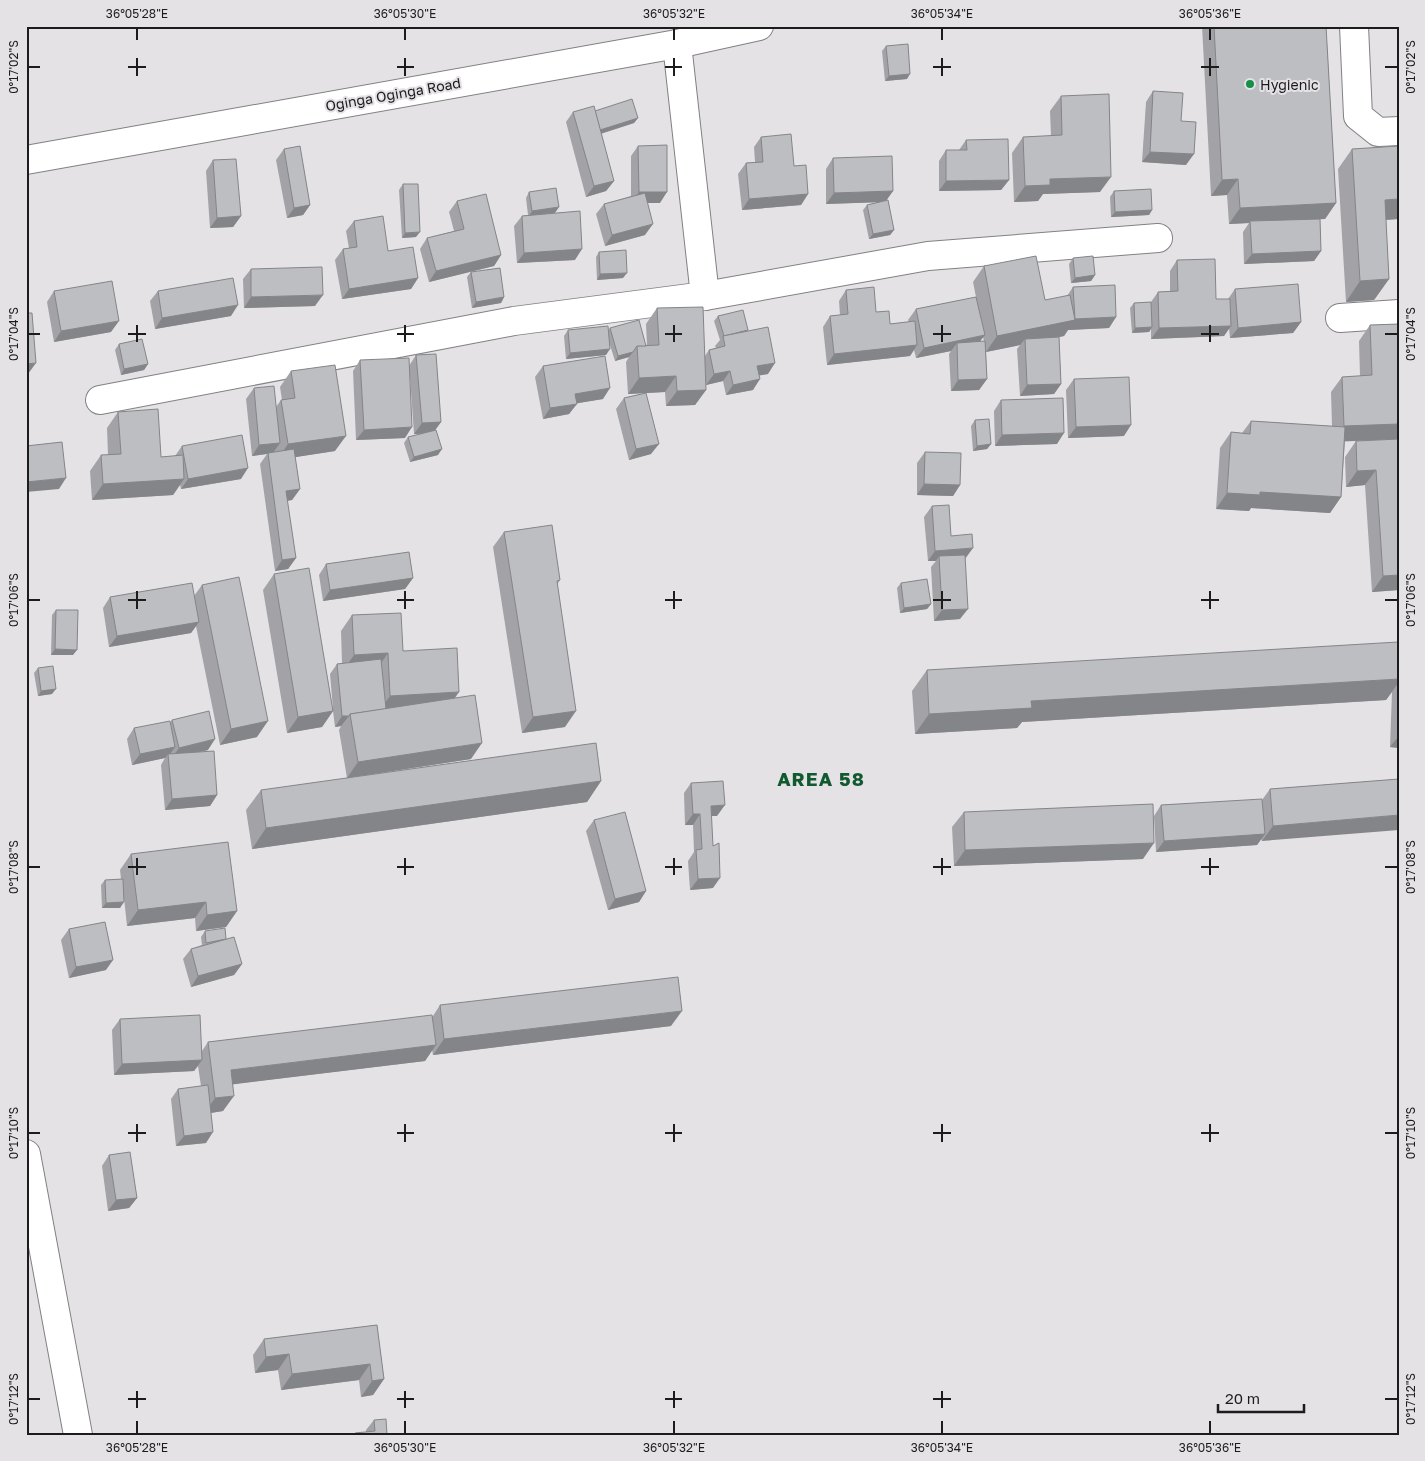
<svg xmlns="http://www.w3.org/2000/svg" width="1425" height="1461" viewBox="0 0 1425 1461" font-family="'Golos Text',sans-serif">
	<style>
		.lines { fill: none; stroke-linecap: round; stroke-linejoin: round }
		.street-casing { stroke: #828083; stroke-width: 30 }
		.secondary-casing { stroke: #828083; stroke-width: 30 }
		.street { stroke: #fff; stroke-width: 28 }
		.secondary { stroke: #fff; stroke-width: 28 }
		.wall { fill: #a3a3a7; fill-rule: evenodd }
		.shaded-wall { fill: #848588 }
		.building { fill: #bdbec2; stroke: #848588 }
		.ticks { fill: none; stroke: #1c1c1d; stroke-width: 2 }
		.poi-dot { fill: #168f4b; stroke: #e5e2e6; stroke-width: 2 }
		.labels { text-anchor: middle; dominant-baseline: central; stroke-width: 4; stroke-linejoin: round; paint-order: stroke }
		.poi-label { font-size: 14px; fill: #1c1c1d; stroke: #e5e2e6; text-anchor: start }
		.street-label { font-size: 14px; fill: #1c1c1d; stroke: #e5e2e6 }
		.district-label { font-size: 19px; font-weight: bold; letter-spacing: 1px; fill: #115a2f; stroke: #e5e2e6 }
		.neatline { fill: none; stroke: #1c1c1d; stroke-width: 2 }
		.ticks-label { font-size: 12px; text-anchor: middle; fill: #1c1c1d }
	</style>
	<rect width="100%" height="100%" fill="#e5e2e6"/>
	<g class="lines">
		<!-- street casing -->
		<g class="street-casing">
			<g id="street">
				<path d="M1354,26l4,90 20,16 21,-1"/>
				<path d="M677,44l28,252"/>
				<path d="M1340,318l59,-4"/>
				<path d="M100,400l414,-79 191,-25 223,-40 230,-18"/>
				<path d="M26,1154l52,281"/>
			</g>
		</g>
		<!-- secondary casing -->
		<g class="secondary-casing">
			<path id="secondary" d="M26,160l651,-116 82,-18"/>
		</g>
		<!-- street -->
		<use href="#street" class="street"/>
		<!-- secondary -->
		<use href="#secondary" class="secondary"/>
	</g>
	<!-- wall -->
	<g class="wall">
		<path d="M1202,26h124l10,177 -11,16h-5l1,32 -7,10 -70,3 -1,-32 6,-9 -20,1 -2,-29 -16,1z"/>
		<path d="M886,46l21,33 -22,2 -3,-30z"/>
		<path d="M1153,91l28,30 5,44 -44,-3 4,-60z"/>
		<path d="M1061,96l39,96 -57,2 -5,7 -24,1 -2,-49 11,-16 28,-1 -1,-25z"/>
		<path d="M595,111l43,7 -4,5 -33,11 13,47 -8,10 -20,6 -20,-75 7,-10z"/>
		<path d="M761,137l33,29 14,28 -7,11 -59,5 -4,-36 8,-11 9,-1 -1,-15z"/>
		<path d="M966,140l43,40 -8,10 -62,1v-30l7,-11h13z"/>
		<path d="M638,146l22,57h-13l-2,32 -40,11 -9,-32 8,-10 27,-8v-40z"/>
		<path d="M1399,146v92l-1,-19 -12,1 3,59 -15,21 -28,2 -8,-133 14,-20z"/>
		<path d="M284,149l26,56 -7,10 -16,3 -11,-58z"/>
		<path d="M833,158l60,33 -7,10 8,29 -4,5 -21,4 -6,-29 4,-5 12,-3 -53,2v-35z"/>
		<path d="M213,160l28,56 -8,11 -23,1 -4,-57z"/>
		<path d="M403,184l13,53 -14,1 -3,-48z"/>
		<path d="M1114,191l38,19 -3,5 -38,2 -1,-20z"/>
		<path d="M529,192l26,21 -10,1 30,46 -58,3 -3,-37 8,-10 6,-1 -2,-17z"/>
		<path d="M457,201l44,54 -7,11 -65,16 -9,-33 7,-11 27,-7 -5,-19z"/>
		<path d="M354,221l64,57 -7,11 -69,10 -7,-39 8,-11 6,-1 -3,-17z"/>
		<path d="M599,252l24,26 -26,2 -1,-23z"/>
		<path d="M1073,258l22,17 -4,6 -20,2 -2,-19z"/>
		<path d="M1177,260l39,39h12l7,-10 66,33 -8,11 -63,5 -1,-10 -5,8 -73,3v-10l-2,3 -17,1 -2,-25 4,-5 17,-1 7,-10 12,-1v-20z"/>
		<path d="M984,266l61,34 22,-4 6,-9 43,30 -7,11 -41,2 -4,6 -5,1 2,47 -7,10 -34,2 -3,-47 3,-4 -34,7 1,27 -8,11 -28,1 -2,-37 2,-3 -35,7 -2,-8 -4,6 -83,9 -4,-38 7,-11 10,-1 -1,-14 7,-11 30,22 14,12 19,-2 -1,-2 8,-11 60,-12 -3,-15zM983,337l1,4h-4z"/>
		<path d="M251,269l64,37 -71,2 -1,-29z"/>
		<path d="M471,272l33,25 -3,6 -29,5 -5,-31z"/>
		<path d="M54,291l57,41 -57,10 -7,-40z"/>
		<path d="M158,291l73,25 -76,13 -5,-28z"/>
		<path d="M657,308l48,48 4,-6 7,-2 -1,-2 5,-6 -6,-19 4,-5 30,15 20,43 -9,1 -6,15 -27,5 -3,-14 -17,4 -1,-5 1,10 -11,15 -29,1 -1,-14 -19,1 5,61 -22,6 -13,-51 8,-11 21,-5 -17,1 -2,-32 3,-5 -14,4 -5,-16 -4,10 -40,4 -2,-23 4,-6 40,1 2,-3 37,17 -1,-21z"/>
		<path d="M1399,324v266l-27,2 -7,-107 -19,2 -1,-30 11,-16 41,-2 -52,2 -4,56 -11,16 -79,-5 -2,3 -33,-2 4,-61 11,-16 11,1 9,-12 81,5 -1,-34 11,-15 18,-1 -1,-35 11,-16z"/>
		<path d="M119,344l29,20 -4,6 -23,5 -6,-25z"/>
		<path d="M416,355l25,67 -6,8 3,25 -28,7 -6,-19 4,-6 14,-3h-8l-4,-58 -5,62 -49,2 -3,-69 7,-11 49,6z"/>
		<path d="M543,366l60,33 -26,4 -8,11 -26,5 -8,-42z"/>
		<path d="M291,371l44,80 -40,6 5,32 -8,11 -5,1 9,57 -8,11 -13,2 -15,-107 7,-10 -15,2 -6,-57 8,-11 22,19 5,-7h1l-2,-13z"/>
		<path d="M1074,379l50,57 -56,2 -2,-48z"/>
		<path d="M1001,400l56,44 -62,2 -1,-35z"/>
		<path d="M118,412l43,45 14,-1 7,-10 59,33 -60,10 -1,-4 -7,10 -81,5 -2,-29 11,-16h7l-1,-27z"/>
		<path d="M975,420l16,24 -4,5 -14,2 -2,-25z"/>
		<path d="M925,452l35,33 -7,11 -36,-1v-32z"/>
		<path d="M932,506l33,53 -5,60 -26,2 -3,-54 5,-6h-8l-4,-44z"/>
		<path d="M504,532l56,48 -3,5 8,142 -43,6 -29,-186z"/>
		<path d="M326,564l87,14 -8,11 -82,12 -4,-26z"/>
		<path d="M274,574l59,135 -3,-35 7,-10 5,-1 -1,-32 11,-16 51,36 52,47 16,61 -124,19 -8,-48 2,-4 -6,1 -2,-16 -11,16 -35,6 -24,-143z"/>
		<path d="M901,583l30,21 -4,5 -27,4 -3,-25z"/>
		<path d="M202,585l55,152 -37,8 -24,-119 -5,7 -82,14 -6,-39 7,-11 84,-1z"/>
		<path d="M56,610l17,45h-22l1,-40z"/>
		<path d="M1399,652v96l-9,-1 2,-55 -6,8 -364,22 -5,6 -102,6 -3,-43 15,-21z"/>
		<path d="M38,668l14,26 -14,2 -4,-23z"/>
		<path d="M172,720l36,30 -8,2 17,43 -7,11 -45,4 -4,-45 4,-7 -33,7 -5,-26 7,-11 36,-5z"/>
		<path d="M1399,779l-137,62 -1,-2 -4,6 -101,7 -2,-36 7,-11 101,-5 8,-11z"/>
		<path d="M601,781l-14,21 -335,47 -6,-39 15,-20z"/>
		<path d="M691,783l26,33h-6l2,72 -23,2 -2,-29 6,-9 -1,-27h-8l-1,-32z"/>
		<path d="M964,812l179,47 -189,7 -2,-39z"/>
		<path d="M594,820l52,71 -7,11 -31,8 -22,-79z"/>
		<path d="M131,854l106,57 -11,16 -30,4 -1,-13 -68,8 -3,-28 -4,10h-18l-1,-23 4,-5 16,-1 -1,-9z"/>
		<path d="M69,929l37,41 -37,8 -8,-38z"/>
		<path d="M205,931l21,8 16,25 -8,11 -43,12 -8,-28 8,-10 11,-4 -1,-8z"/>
		<path d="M440,1005l231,21 -238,29 -1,-5 -7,11 -192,23 -10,27 -12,2 -5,30 -30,3 -5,-47 7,-10 23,-3 -3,-20 -4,5 -80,4 -2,-45 8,-11 82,32 6,-9 225,-26z"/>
		<path d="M109,1155l28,43 -8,10 -21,3 -6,-45z"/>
		<path d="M377,1325l7,54 -11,16 -12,2 -2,-17 -78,10 -3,-20 -23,3 -2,-18 11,-16z"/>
		<path d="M374,1420l13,15h-34l2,-2 11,-1v-2z"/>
	</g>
	<!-- shaded-wall -->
	<g class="shaded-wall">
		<path d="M1367,26h32v1l-34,2z"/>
		<path d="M910,74l-3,5 -22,2 4,-5z"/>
		<path d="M638,118l-4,5 -38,12 4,-5z"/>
		<path d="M1150,152l44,2 -8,11 -44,-3z"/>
		<path d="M1111,177l-11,15 -57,2 -5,7 -24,1 11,-16 25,-7z"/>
		<path d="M1238,179l-11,16 -16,1 11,-16z"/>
		<path d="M1009,180l-8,10 -62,1 7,-10z"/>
		<path d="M614,181l-8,10 -20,6 8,-11z"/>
		<path d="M893,191l-8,11 -59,2 8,-11z"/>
		<path d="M639,192h28l-7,11h-29z"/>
		<path d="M808,194l-7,11 -59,5 7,-11z"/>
		<path d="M1399,199v19l-1,1 -28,2 15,-21z"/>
		<path d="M1336,203l-11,16 -75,4v-2l-1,2 -20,1 11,-16z"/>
		<path d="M310,205l-7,10 -16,3 7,-10z"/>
		<path d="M559,207l-4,6 -26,3 3,-5z"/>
		<path d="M1152,210l-3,5 -38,2 4,-5z"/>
		<path d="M241,216l-8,11 -23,1 7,-10z"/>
		<path d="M653,224l-8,11 -40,11 7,-11z"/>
		<path d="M894,230l-4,5 -21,4 4,-5z"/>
		<path d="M420,232l-4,5 -14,1 3,-5z"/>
		<path d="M582,249l-7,11 -58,3 7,-10z"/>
		<path d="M1321,251l-7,10 -70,3 8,-10z"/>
		<path d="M501,255l-7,11 -65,16 7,-11z"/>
		<path d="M627,273l-4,5 -26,2 3,-6z"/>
		<path d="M1095,275l-4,6 -20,2 4,-5z"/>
		<path d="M418,278l-7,11 -69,10 7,-10z"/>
		<path d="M1389,279l-15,21 -28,2 14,-21z"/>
		<path d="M323,295l-8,11 -71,2 7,-11z"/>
		<path d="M504,297l-3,6 -29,5 4,-6z"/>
		<path d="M238,305l-7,11 -76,13 7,-11z"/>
		<path d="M1116,317l-7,11 -41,2 -4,6 -39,8v-5l-5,6 -34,7 11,-16 77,-17z"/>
		<path d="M119,321l-8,11 -57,10 7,-11z"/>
		<path d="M1301,322l-8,11 -63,5 8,-10z"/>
		<path d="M1231,326l-7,10 -73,3 8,-11z"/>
		<path d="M1152,327l-3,5 -17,1 3,-5z"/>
		<path d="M985,335l-8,10 -20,-2 -6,8 -35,7 8,-10z"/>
		<path d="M917,345l-7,11 -83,9 7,-11z"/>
		<path d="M610,349l-4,6 -40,4 4,-6z"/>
		<path d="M633,352l-4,5 -14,4 3,-5z"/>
		<path d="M36,363l-8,11h-2v-10z"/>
		<path d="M775,363l-7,11 -18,3 7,-11z"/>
		<path d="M148,364l-4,6 -23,5 3,-6z"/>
		<path d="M730,371l-7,10 -17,4 8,-11z"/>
		<path d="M676,376l-11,16 -37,2 11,-16z"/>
		<path d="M760,379l-7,11 -27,5 7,-10z"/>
		<path d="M987,379l-8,11 -28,1 7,-11z"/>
		<path d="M1061,384l-7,10 -34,2 7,-11z"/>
		<path d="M610,388l-7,11 -36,6 8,-11z"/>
		<path d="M706,390l-11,15 -29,1 11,-15z"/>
		<path d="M577,404l-8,10 -26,5 7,-11z"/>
		<path d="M441,422l-8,11 -19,1 8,-11z"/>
		<path d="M1399,424v15l-67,3 12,-16z"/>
		<path d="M1131,425l-7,11 -56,2 8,-11z"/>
		<path d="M412,427l-7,11 -49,2 8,-10z"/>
		<path d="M1064,433l-7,11 -62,2 7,-11z"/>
		<path d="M346,436l-11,15 -58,9 11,-16z"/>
		<path d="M280,443l-7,10 -21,3 7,-11z"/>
		<path d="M659,444l-8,10 -22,6 7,-11z"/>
		<path d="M991,444l-4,5 -14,2 4,-5z"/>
		<path d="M442,449l-4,6 -28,7 4,-5z"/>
		<path d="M248,468l-7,11 -60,10 7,-10z"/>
		<path d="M1376,470l-11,15 -19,2 11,-16z"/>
		<path d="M66,478l-7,11 -33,3v-10z"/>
		<path d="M184,479l-11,16 -81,5 11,-16z"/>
		<path d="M924,484l36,1 -7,11 -36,-1z"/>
		<path d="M300,489l-8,11 -14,2 8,-11z"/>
		<path d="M1260,492l81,5 -11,16 -79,-5 -2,3 -33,-2 11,-16z"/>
		<path d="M973,548l-8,11 -26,-3 -3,5h-8l7,-10z"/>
		<path d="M296,558l-8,11 -13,2 7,-11z"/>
		<path d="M1399,575v15l-27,2 11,-16z"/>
		<path d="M413,578l-8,11 -82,12 7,-11z"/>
		<path d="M931,604l-4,5 -27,4 4,-5z"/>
		<path d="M968,609l-8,10 -26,2 8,-11z"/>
		<path d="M199,622l-8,11 -82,14 8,-11z"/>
		<path d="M55,649l22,1 -4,5h-22z"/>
		<path d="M388,653l-11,16 -34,2 11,-16z"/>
		<path d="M1399,679v3l-13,18 -364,22 -5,6 -102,6 14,-20 102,-13z"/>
		<path d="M56,689l-4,5 -14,2 3,-5z"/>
		<path d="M459,692l-11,16 -69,3 11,-15z"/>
		<path d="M333,711l-11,16 -35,6 11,-16z"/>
		<path d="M576,711l-11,16 -43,6 11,-16z"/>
		<path d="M342,716h7l-8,10 -6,1z"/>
		<path d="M268,721l-11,16 -37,8 11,-16z"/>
		<path d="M1398,737h1v11l-9,-1z"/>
		<path d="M215,739l-7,11 -37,9 8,-11z"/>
		<path d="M482,743l-11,16 -124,19 11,-16z"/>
		<path d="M175,747l-7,10v-3l-3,4 -33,7 8,-11z"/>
		<path d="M601,781l-14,21 -335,47 14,-21z"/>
		<path d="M217,795l-7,11 -45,4 7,-11z"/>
		<path d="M725,805l-8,11h-14l8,-10z"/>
		<path d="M693,814h7l-7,11h-8z"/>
		<path d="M1399,815v15l-137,11 11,-15z"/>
		<path d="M1265,834l-8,11 -101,7 8,-11z"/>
		<path d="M1154,843l-11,16 -189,7 11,-16z"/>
		<path d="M720,878l-7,10 -23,2 8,-11z"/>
		<path d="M646,891l-7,11 -31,8 7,-11z"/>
		<path d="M124,902l-4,6h-18l4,-5z"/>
		<path d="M206,902l-11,16 -68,8 11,-16z"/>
		<path d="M237,911l-11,16 -30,4 11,-16z"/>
		<path d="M113,960l-7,10 -37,8 7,-11z"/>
		<path d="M242,964l-8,11 -43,12 7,-11z"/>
		<path d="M682,1011l-11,15 -238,29 11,-16z"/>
		<path d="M436,1045l-11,16 -205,25 11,-16z"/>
		<path d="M202,1060l-8,11 -80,4 8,-11z"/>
		<path d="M234,1096l-11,15 -19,3 11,-16z"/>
		<path d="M213,1132l-7,11 -30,3 8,-10z"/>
		<path d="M137,1198l-8,10 -21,3 8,-11z"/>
		<path d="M289,1354l-11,16 -23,3 11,-16z"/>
		<path d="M370,1364l-11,16 -78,10 11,-16z"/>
		<path d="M384,1379l-11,16 -12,2 11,-16z"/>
	</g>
	<!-- building -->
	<g class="building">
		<path d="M1214,26h112l10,177 -96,5 -2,-29 -16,1z"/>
		<path d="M908,44l2,30 -21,2 -3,-30z"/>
		<path d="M1153,91l30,2 -2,28 15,1 -2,32 -44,-2z"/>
		<path d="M1109,94l2,83 -61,2v6l-25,1 -2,-49 39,-2 -1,-39z"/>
		<path d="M632,99l6,19 -38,12 -5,-19z"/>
		<path d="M594,106l20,75 -20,5 -21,-74z"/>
		<path d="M791,134l3,32 12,-1 2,29 -59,5 -3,-36 17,-1 -2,-25z"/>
		<path d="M1008,139l1,41 -63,1v-31h21l-1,-10z"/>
		<path d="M667,145v47h-28l-1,-46z"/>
		<path d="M300,146l10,59 -16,3 -10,-59z"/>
		<path d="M1399,146v53l-14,1 4,79 -29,2 -8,-132z"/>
		<path d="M892,156l1,35 -59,2 -1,-35z"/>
		<path d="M236,159l5,57 -24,2 -4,-58z"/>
		<path d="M403,184h15l2,48 -15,1z"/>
		<path d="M556,188l3,19 -27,4 -3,-19z"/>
		<path d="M1151,189l1,21 -37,2 -1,-21z"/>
		<path d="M645,193l8,31 -41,11 -8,-31z"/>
		<path d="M486,194l15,61 -65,16 -9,-33 37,-9 -7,-28z"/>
		<path d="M888,200l6,30 -21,4 -6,-29z"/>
		<path d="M580,211l2,38 -58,4 -2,-37z"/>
		<path d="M383,216l5,35 25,-4 5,31 -69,11 -6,-40 14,-2 -3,-26z"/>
		<path d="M1320,219l1,32 -69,3 -2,-33z"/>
		<path d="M626,250l1,23 -27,1 -1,-22z"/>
		<path d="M1036,256l9,44 25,-5 5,25 -78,16 -13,-70z"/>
		<path d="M1093,256l2,19 -20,3 -2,-20z"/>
		<path d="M1215,259l1,40h14l1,27 -72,2 -1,-36 20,-1 -1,-31z"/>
		<path d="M322,267l1,28 -72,2v-28z"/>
		<path d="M500,268l4,29 -28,5 -5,-30z"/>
		<path d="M233,278l5,27 -76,13 -4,-27z"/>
		<path d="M112,281l7,40 -58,10 -7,-40z"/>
		<path d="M1298,284l3,38 -63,6 -3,-39z"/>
		<path d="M1115,285l1,32 -41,2 -2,-32z"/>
		<path d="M874,287l2,25 13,-1 1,13 25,-3 2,24 -83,9 -4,-38 18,-2 -2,-24z"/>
		<path d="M976,297l9,38 -61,13 -8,-39z"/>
		<path d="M1151,302l1,25 -17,1 -1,-25z"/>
		<path d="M703,307l3,83 -29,1 -1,-15 -37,2 -2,-32 22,-1 -2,-37z"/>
		<path d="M743,310l5,20 -24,6 -6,-20z"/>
		<path d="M26,313h6l4,50 -10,1z"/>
		<path d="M639,320l7,26h-9l-4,6 -15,4 -8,-28z"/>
		<path d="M1399,324v100l-55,2 -2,-49 30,-2 -2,-50z"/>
		<path d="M608,326l2,23 -40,4 -2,-23z"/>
		<path d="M768,327l7,36 -18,3 3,13 -27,6 -3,-14 -16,3 -5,-24 16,-4 -2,-10z"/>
		<path d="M1059,337l2,47 -34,1 -2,-46z"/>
		<path d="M142,339l6,25 -24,5 -5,-25z"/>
		<path d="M985,341l2,38 -29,1 -1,-37z"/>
		<path d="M436,354l5,68 -19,1 -6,-68z"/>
		<path d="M605,356l5,32 -35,6 2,10 -27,4 -7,-42z"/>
		<path d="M409,358l3,69 -48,3 -4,-70z"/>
		<path d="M335,365l11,71 -58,8 -7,-44 14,-2 -4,-27z"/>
		<path d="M1129,377l2,48 -55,2 -2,-48z"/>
		<path d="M274,386l6,57 -21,2 -5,-57z"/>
		<path d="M646,393l13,51 -23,5 -12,-51z"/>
		<path d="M1063,398l1,35 -62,2 -1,-35z"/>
		<path d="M158,409l3,48 22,-2 1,24 -81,5 -2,-29 20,-1 -3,-42z"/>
		<path d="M989,419l2,25 -14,2 -2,-26z"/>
		<path d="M1251,421l94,6 -4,70 -81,-5v3l-33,-2 4,-61 19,2z"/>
		<path d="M436,430l6,19 -28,8 -6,-20z"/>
		<path d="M242,435l6,33 -60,11 -6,-33z"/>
		<path d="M1399,439v136l-16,1 -7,-106 -19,1 -1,-30z"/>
		<path d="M62,442l4,36 -40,4v-36z"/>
		<path d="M294,449l6,40 -14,2 10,67 -14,2 -14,-107z"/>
		<path d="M925,452l36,1 -1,32 -36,-1z"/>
		<path d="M949,505l2,31 21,-2 1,14 -38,3 -3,-45z"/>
		<path d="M552,525l8,55 -3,1 19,130 -43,6 -29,-185z"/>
		<path d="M409,552l4,26 -83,12 -4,-26z"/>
		<path d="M965,555l3,54 -26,1 -3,-54z"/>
		<path d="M309,568l24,143 -35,6 -24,-143z"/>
		<path d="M239,577l29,144 -37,8 -29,-144z"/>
		<path d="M927,579l4,25 -27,4 -3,-25z"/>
		<path d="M192,583l7,39 -82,14 -7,-39z"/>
		<path d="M56,610h22l-1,40 -22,-1z"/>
		<path d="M401,613l2,38 54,-3 2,44 -69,4 -2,-43 -34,2 -2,-40z"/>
		<path d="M1398,642l1,37 -368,22 1,7 -103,6 -2,-44z"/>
		<path d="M381,659l5,50 -36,5 -1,2h-7l-5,-52z"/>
		<path d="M53,666l3,23 -15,2 -3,-23z"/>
		<path d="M1399,694v43h-1z"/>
		<path d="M475,695l7,48 -124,19 -8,-48z"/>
		<path d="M209,711l6,28 -36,9 -7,-28z"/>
		<path d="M170,721l5,26 -35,7 -6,-26z"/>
		<path d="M596,743l5,38 -335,47 -5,-38z"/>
		<path d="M214,751l3,44 -45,4 -4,-45z"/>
		<path d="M1399,779v36l-126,11 -3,-37z"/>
		<path d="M723,781l2,24 -14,1 2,40 6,-3 1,35 -22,1 -2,-29 6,-1 -2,-35h-7l-2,-31z"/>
		<path d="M1262,799l3,35 -101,7 -3,-36z"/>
		<path d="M1153,804l1,39 -189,7 -1,-38z"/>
		<path d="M625,812l21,79 -31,8 -21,-79z"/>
		<path d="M228,842l9,69 -30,4 -1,-13 -68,8 -7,-56z"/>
		<path d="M123,879l1,23 -18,1 -1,-23z"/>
		<path d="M105,922l8,38 -37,7 -7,-38z"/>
		<path d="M225,928l1,11 -20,4 -1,-12z"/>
		<path d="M234,937l8,27 -44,12 -7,-27z"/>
		<path d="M678,977l4,34 -238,28 -4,-34z"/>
		<path d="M200,1015l2,45 -80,4 -2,-45z"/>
		<path d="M432,1015l4,30 -205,25 3,26 -19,2 -7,-56z"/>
		<path d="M208,1085l5,47 -29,4 -6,-47z"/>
		<path d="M130,1152l7,46 -21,2 -7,-45z"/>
		<path d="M377,1325l7,54 -12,2 -2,-17 -78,10 -3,-20 -23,3 -2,-18z"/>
		<path d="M386,1419l1,16h-32v-2l20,-2 -1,-11z"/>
	</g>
	<!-- ticks -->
	<path class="ticks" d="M137,28v12M405,28v12M674,28v12M942,28v12M1210,28v12M137,58v18M405,58v18M674,58v18M942,58v18M1210,58v18M28,67h12M128,67h18M397,67h17M665,67h17M933,67h18M1201,67h18M1385,67h13M137,325v17M405,325v17M674,325v17M942,325v17M1210,325v17M28,334h12M128,334h18M397,334h17M665,334h17M933,334h18M1201,334h18M1385,334h13M137,591v18M405,591v18M674,591v18M942,591v18M1210,591v18M28,600h12M128,600h18M397,600h17M665,600h17M933,600h18M1201,600h18M1385,600h13M137,858v17M405,858v17M674,858v17M942,858v17M1210,858v17M28,867h12M128,867h18M397,867h17M665,867h17M933,867h18M1201,867h18M1385,867h13M137,1124v18M405,1124v18M674,1124v18M942,1124v18M1210,1124v18M28,1133h12M128,1133h18M397,1133h17M665,1133h17M933,1133h18M1201,1133h18M1385,1133h13M137,1391v17M405,1391v17M674,1391v17M942,1391v17M28,1399h12M128,1399h18M397,1399h17M665,1399h17M933,1399h18M1385,1399h13M137,1421v13M405,1421v13M674,1421v13M942,1421v13M1210,1421v13"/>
	<!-- markers -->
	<circle class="poi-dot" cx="1250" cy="84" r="5"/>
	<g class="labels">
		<!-- poi labels -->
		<g class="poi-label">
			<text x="1260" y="84">Hygienic</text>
		</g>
		<!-- street labels -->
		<g class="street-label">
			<text transform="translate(393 94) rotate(-10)">Oginga Oginga Road</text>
		</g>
		<!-- district labels -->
		<g class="district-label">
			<text x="821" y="778">AREA 58</text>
		</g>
	</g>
	<!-- border -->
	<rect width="1425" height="1461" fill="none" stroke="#e5e2e6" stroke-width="55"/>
	<!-- scale -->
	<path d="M1218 1404v8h86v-8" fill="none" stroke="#1c1c1d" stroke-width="2.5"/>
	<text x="1225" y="1404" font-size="15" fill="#1c1c1d" stroke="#e5e2e6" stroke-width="4" paint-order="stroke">20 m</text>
	<rect x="28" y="28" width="1370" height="1406" class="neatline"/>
	<g class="ticks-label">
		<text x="137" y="18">36°05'28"E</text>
		<text x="405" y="18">36°05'30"E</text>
		<text x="674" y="18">36°05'32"E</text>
		<text x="942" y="18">36°05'34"E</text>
		<text x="1210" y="18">36°05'36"E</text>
		<text transform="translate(14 67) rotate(-90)" y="4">0°17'02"S</text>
		<text transform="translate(1411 67) rotate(-90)" y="4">0°17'02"S</text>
		<text transform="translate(14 334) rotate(-90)" y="4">0°17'04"S</text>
		<text transform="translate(1411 334) rotate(-90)" y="4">0°17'04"S</text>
		<text transform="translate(14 600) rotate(-90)" y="4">0°17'06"S</text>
		<text transform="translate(1411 600) rotate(-90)" y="4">0°17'06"S</text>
		<text transform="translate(14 867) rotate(-90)" y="4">0°17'08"S</text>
		<text transform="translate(1411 867) rotate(-90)" y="4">0°17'08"S</text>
		<text transform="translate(14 1133) rotate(-90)" y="4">0°17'10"S</text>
		<text transform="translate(1411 1133) rotate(-90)" y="4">0°17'10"S</text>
		<text transform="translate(14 1399) rotate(-90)" y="4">0°17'12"S</text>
		<text transform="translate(1411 1399) rotate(-90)" y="4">0°17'12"S</text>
		<text x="137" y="1452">36°05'28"E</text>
		<text x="405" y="1452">36°05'30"E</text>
		<text x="674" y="1452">36°05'32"E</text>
		<text x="942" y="1452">36°05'34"E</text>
		<text x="1210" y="1452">36°05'36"E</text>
	</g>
</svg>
